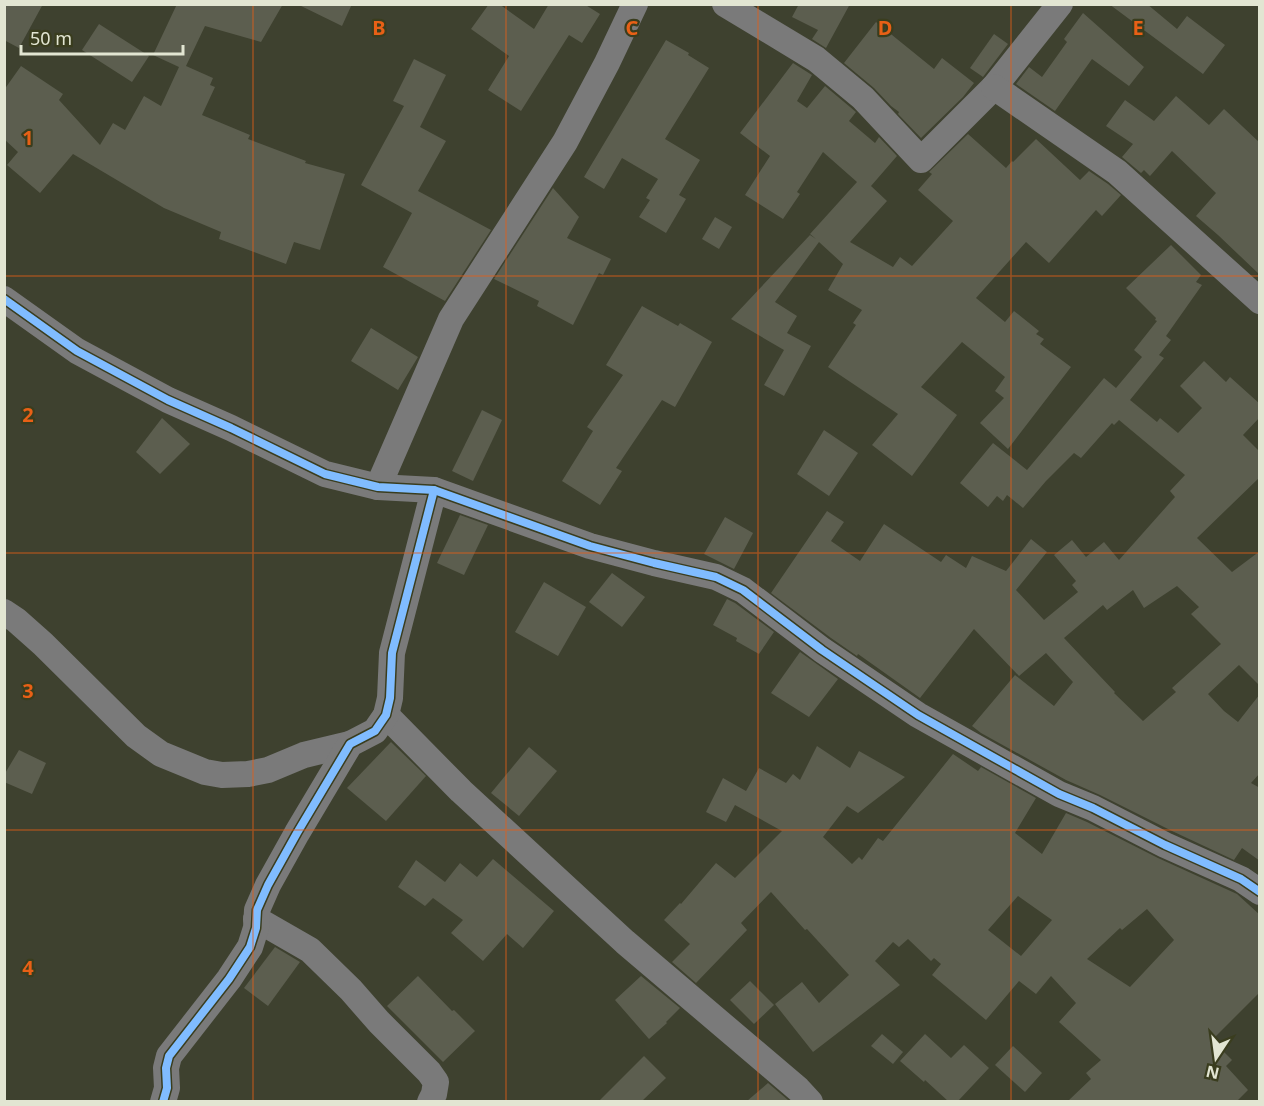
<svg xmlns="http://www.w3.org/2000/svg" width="1264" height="1106" viewBox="0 0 1264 1106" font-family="'Noto Sans',sans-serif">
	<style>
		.building { fill: #5c5e4f; fill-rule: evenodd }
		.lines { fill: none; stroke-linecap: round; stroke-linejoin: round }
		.minor { stroke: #7a7a7a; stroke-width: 26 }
		.cycleway-casing { stroke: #3a3d1e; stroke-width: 11 }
		.cycleway { stroke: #80bcff; stroke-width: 8 }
		.grid { fill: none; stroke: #e86016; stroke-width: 1.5; stroke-opacity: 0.55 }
		.grid-label { font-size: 20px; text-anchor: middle; font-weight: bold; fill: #e86016; stroke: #3a3d1e; stroke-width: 4.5; stroke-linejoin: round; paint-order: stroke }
	</style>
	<rect width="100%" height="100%" fill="#3e412f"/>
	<!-- building -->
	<g class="building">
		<path d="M4,4h39l-24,44 -15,-8z"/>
		<path d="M177,4h106l-22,38 -56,-16 -19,40 27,12 -3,7 5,2 -13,28 48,20 -2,4 58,22 -1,2 40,11 -25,76 -26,-8 -8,22 -67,-25 2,-7 -57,-24 -91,-54 -33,39 -33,-28 11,-13 -14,-13v-49l17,-24 42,28 -4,6 41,45 13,-22 12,7 19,-34 17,10 18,-39 -26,-12z"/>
		<path d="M297,4h55l-10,22z"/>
		<path d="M489,4h10l35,25 15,-25h35l16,10 -18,29 -13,-8 -48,76 -33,-21 21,-34 -38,-27z"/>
		<path d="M799,4h51l-24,44 -14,-9 6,-9 -26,-13z"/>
		<path d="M1109,4h38l30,25 10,-13 38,29 -22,29z"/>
		<path d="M1083,13l61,54 -15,19 -37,-27 -37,52 -39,-27 13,-17 13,10 25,-35 -3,-3z"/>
		<path d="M876,22l58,47 8,-11 32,25 -11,14 -42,41 -23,-24 1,-2 -8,-6 -17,-18 -30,-25z"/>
		<path d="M99,24l50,32 -17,26 -50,-32z"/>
		<path d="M994,34l14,10 -25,33 -13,-9z"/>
		<path d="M666,40l23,13 -1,2 21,13 -44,71 35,21 -21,35 7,4 -20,34 -27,-16 11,-17 -4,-2 12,-19 -36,-21 -18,31 -20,-12z"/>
		<path d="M414,59l32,16 -26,52 26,14 -28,50 73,39 -46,71 -62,-34 29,-54 -51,-28 43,-79 -11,-5z"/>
		<path d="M793,63l19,12 -15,26 10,7 18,-22 31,26 -7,9 26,22 4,-6 18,19 -26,30 16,15 -37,41 43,25 7,-10 12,9 41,-45 -35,-31 14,-16 -3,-2 39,-38 38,34 6,-7 1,1 23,-23 44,41 9,-9 19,13 13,11 -19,21 -6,-6 -47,53 -23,-21 -50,56 29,24 9,-11 25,20 -3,3 8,5 -4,5 31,23 -63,82 -28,-26 24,-25 -9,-7 10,-14 -43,-35 -41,45 36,28 -45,61 -40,-31 26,-31 -70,-47 28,-42 -3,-2 9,-13 -34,-20 15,-26 -24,-22 -44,60 22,14 -10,17 24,13 -27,50 -20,-11 20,-35 -53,-31 79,-84 6,4 -6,-5 47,-52 -34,-30 -26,40 3,2 -17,25 -38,-24 25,-39 -30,-23z"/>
		<path d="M1176,96l33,29 15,-16 36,34v132l-42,-40 -22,-19 20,-23 -44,-42 -22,25 -6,-6 -3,3 -19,-16 11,-13 -27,-18 19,-26 29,21z"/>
		<path d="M553,188l26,29 -12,21 44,21 -8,16 -4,-2 -26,52 -36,-19 2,-5 -45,-22z"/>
		<path d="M715,217l17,10 -13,22 -17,-10z"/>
		<path d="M1171,245l30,30 -5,7 6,3 -36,51 5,4 -12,15 5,3 -34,42 27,22 3,-4 18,15 24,-25 -22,-22 24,-25 22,21 4,-5 30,27v13l-17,18 17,17v25l-63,61 35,34 28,-21v135l-21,-21 -31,29 16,17 14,11 22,-28v79l-9,10 9,5v73l-18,-13 -8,12 -62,-29 -72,-36 -34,-15 -85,-47 -9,-7 43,-51 39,31 19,-24 -27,-29 -27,23 -45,-47 -54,69 -62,-44 -1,2 -26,-18 -60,-45 56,-82 17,11 -13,19 29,20 24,-37 57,38 5,-7 20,13 6,-12 34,15 25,-32 16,13 -31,38 28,30 34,-28 -6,-7 4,-4 -22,-26 18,-15 14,17 18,-15 15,18 56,-63 -5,-6 15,-16 -66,-55 -5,5 -2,-2 -31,35 -7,-5 -28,28 -23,27 -16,-13 -4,6 -6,-5 -9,11 -28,-24 33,-40 34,27 77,-92 12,10 26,-31 -8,-7 23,-29 -2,-1 1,-2 -30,-30zM1177,586l22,21 -8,7 30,30 -49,44 4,4 -33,29 -29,-28 1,-1 -51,-54 39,-33 4,5 26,-20 11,18z"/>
		<path d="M642,306l36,20 2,-3 32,19 -37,65 -13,-7 -46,68 6,3 -22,34 -38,-24 31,-50 -6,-4 36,-52 -17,-10z"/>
		<path d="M371,328l47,29 -20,33 -47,-29z"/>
		<path d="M482,410l20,10 -29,61 -21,-10z"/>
		<path d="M162,418l28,26 -30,30 -24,-22z"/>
		<path d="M824,430l34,23 -29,43 -32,-22z"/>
		<path d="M460,515l28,10 -24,50 -27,-12z"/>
		<path d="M725,517l28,16 -19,36 -30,-15z"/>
		<path d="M612,573l33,24 -23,30 -33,-25z"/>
		<path d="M544,582l42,25 -28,49 -43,-24z"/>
		<path d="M727,599l8,4 39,29 -15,22 -23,-13 1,-3 -24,-13z"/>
		<path d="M800,652l38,27 -29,38 -38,-24z"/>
		<path d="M391,742l35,34 -40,45 -39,-33z"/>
		<path d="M817,746l33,22 9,-17 46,26 -47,36 -11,-7 -24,31 29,27 7,-7 3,3 16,-22 5,3 70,-87 25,17 3,-4 55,31 -21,35 27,21 24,-41 21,9 71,36 79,36 23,21v77l-48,48 20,20 -6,6 22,24 -11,11h-169l23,-22 -5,-6 15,-13 -42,-38 17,-19 -25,-27 -15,18 -17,-13 -33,39 -54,-45 9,-11 -7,-6 -3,3 -23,-22 -9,8 -6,-5 -18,19 25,24 -87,67 -38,-48 27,-22 17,21 30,-28 -42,-46 -2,1 -34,-38 -30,31 6,7 -51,53 -24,-21 18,-18 -26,-24 16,-17 1,1 35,-41 19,15 47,-47 -47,-26 -9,17 -20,-10 17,-34 23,13 13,-23 27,15 7,-9 7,6zM1018,896l34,24 -31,36 -33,-26zM1147,909l27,31 -44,47 -43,-28 33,-31 2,2z"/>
		<path d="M529,747l28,24 -38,45 -28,-23z"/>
		<path d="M19,750l27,13 -14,31 -28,-12v-7z"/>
		<path d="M493,859l61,52 -31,37 -16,-14 -24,27 -32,-28 12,-13 -30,-22 -8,8 -27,-19 18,-27 29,22 15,-19 17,14z"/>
		<path d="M275,947l25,15 -32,44 -24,-18z"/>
		<path d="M418,976l34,35 2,-1 21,21 -32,31 -56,-56z"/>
		<path d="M641,976l39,32 -14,14 1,1 -18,16 -34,-39z"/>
		<path d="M750,981l24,24 -20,19 -24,-24z"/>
		<path d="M882,1034l21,18 -10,12 -22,-18z"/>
		<path d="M925,1034l26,24 13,-13 25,23 -31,33h-10l-23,-21 -1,2 -24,-21z"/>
		<path d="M1013,1046l29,27 -17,19 -30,-27z"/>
		<path d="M644,1056l22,22 -24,23h-43z"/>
		<path d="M768,1083l20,17 1,1h-42z"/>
	</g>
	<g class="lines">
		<!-- minor -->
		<g class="minor">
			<path d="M725,4l91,55 47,39 58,62 73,-73 66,-83"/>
			<path d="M994,87l123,85 143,129"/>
			<path d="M4,299l73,52 91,49 63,28 94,46 53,13 56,3 156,56 64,17 62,14 27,13 79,60 96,65 141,79 34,14 72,37 76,34 19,13"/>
			<path d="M378,487l73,-168 114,-177 42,-79 28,-59"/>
			<path d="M4,612l12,8 27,24 93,92 25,18 44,18 17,3 26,-1 20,-4 36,-15 46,-11"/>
			<path d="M386,715l75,76 164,151 173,147 12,13"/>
			<path d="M256,919l54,31 41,40 28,32 50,50 7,10 -2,12 -4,8"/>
			<path d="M163,1102l4,-14 -1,-20 3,-12 60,-77 21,-32 6,-19 1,-18 11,-25 29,-52 53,-89 25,-13 11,-16 4,-17 2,-45 42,-163"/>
		</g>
		<!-- cycleway casing -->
		<g class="cycleway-casing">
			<g id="cycleway">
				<path d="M4,299l73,52 91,49 63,28 94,46 53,13 56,3 156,56 64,17 62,14 27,13 79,60 96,65 141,79 34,14 72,37 76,34 19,13"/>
				<path d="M163,1102l4,-14 -1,-20 3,-12 60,-77 21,-32 6,-19 1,-18 11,-25 29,-52 53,-89 25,-13 11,-16 4,-17 2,-45 42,-163"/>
			</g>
		</g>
		<!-- cycleway -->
		<use href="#cycleway" class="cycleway"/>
	</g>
	<!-- grid -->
	<path class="grid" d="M253,4v1098M506,4v1098M758,4v1098M1011,4v1098M4,276h1256M4,553h1256M4,830h1256"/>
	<g class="grid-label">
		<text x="379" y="35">B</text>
		<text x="632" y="35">C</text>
		<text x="885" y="35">D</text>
		<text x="1138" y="35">E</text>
		<text x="28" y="145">1</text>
		<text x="28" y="422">2</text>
		<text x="28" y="698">3</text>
		<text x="28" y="975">4</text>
	</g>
	<!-- border -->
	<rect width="1264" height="1106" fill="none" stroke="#e2e5d2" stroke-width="12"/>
	<!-- north arrow -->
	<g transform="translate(1216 1058) rotate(193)" stroke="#3a3d1e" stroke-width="4.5" paint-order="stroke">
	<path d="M0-4.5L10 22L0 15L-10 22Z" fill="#e2e5d2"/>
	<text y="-9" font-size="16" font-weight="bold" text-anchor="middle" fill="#e2e5d2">N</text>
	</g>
	<!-- scale -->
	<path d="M21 45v9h162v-9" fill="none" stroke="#e2e5d2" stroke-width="3"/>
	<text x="30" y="45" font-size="18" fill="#e2e5d2" stroke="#3a3d1e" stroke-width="4.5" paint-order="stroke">50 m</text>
</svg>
